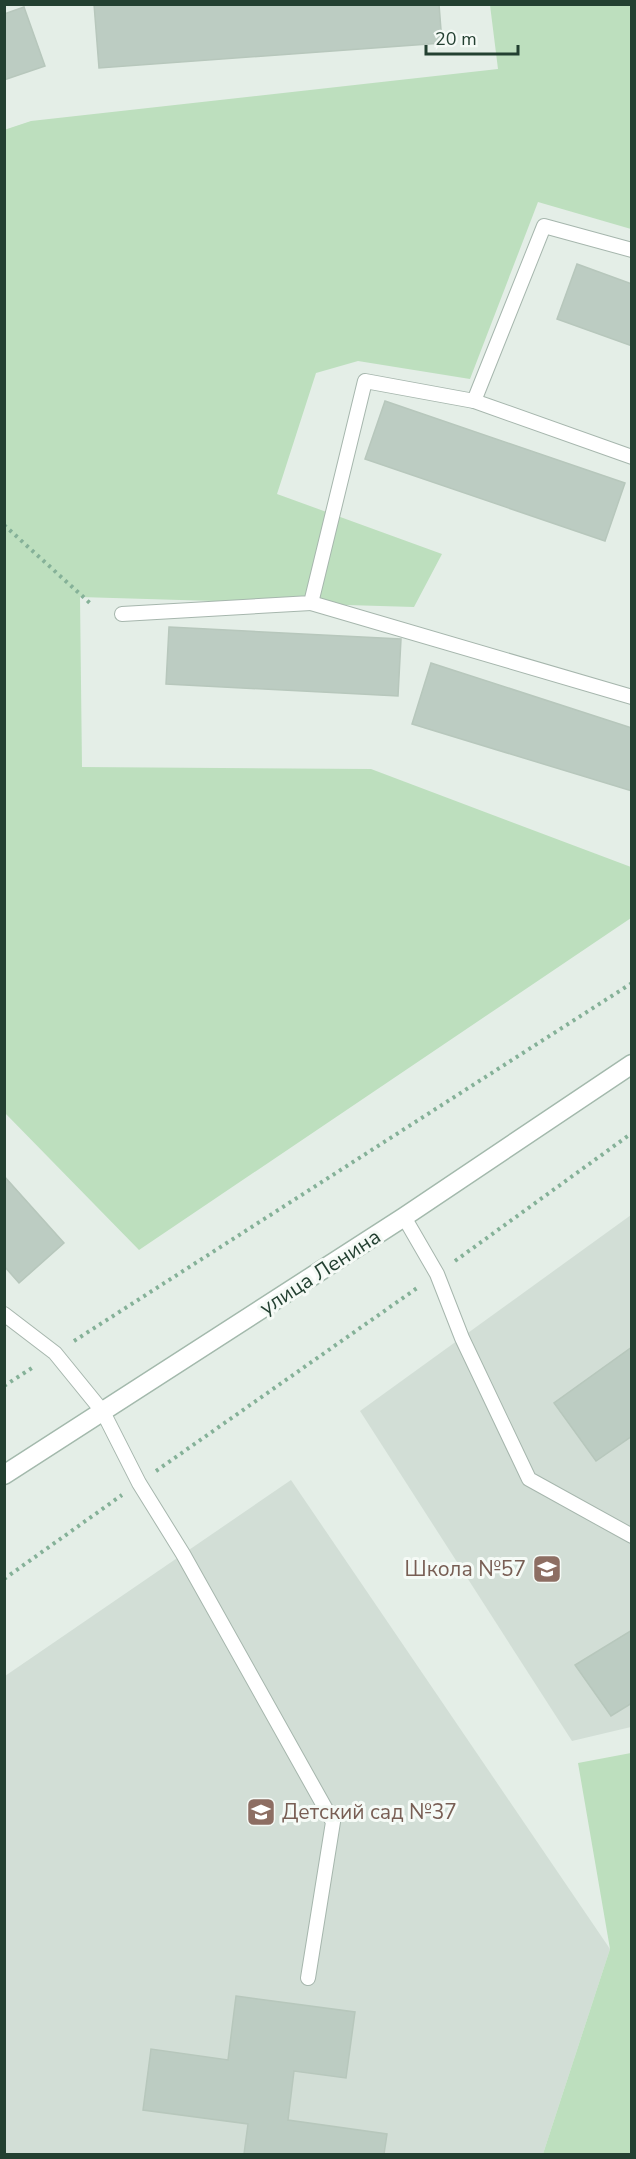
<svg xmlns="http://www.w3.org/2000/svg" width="636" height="2159" viewBox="0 0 636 2159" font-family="'Nunito Sans',sans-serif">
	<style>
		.built { fill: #d2ded6 }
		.green { fill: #bddfbe }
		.building { fill: #bcccc2; stroke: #b7c7bc; stroke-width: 1.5 }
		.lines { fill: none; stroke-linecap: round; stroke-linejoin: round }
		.service-casing { stroke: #a6b6ad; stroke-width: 16 }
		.secondary-casing { stroke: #a3b9ac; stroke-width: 21 }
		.path { stroke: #85b198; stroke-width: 4; stroke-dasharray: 3 4.5; stroke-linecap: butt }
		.service { stroke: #fff; stroke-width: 14 }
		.secondary { stroke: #fff; stroke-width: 18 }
		.labels { text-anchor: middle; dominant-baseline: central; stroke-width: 6; stroke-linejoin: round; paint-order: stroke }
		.street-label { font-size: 21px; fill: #234031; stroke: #f5faf6 }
		.education-label { font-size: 21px; fill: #785e54; stroke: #f5faf6; text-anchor: end }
	</style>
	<rect width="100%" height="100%" fill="#e4eee7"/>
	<!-- built -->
	<g class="built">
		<path d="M631,1215v512l-59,14 -212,-330z"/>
		<path d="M291,1480l319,469 -67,205h-538v-478z"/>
	</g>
	<!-- green -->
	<g class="green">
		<path d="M490,5h141v224l-93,-27 -68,177 -112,-18 -42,12 -39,121 165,60 -28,53 -334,-10 2,170 289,2 260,98v51l-492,332 -134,-137 -1,-983 27,-9 467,-52z"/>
		<path d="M631,1753v401h-88l67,-205 -32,-186z"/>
	</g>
	<!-- building -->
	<g class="building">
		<path d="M94,4h345l3,39 -343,25z"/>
		<path d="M24,7l21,59 -41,14v-66z"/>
		<path d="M577,264l55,20v62l-75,-27z"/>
		<path d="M385,401l240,82 -20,58 -240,-82z"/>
		<path d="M169,627l232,12 -3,57 -232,-12z"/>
		<path d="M431,663l201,65v63l-220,-67z"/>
		<path d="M4,1176l60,67 -45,40 -15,-17z"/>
		<path d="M632,1347v89l-36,25 -42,-58z"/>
		<path d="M632,1630v73l-21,13 -36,-51z"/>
		<path d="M236,1996l119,16 -9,66 -52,-7 -6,49 99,14 -3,20h-140l4,-30 -105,-14 8,-61 77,11z"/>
	</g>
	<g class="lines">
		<!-- service casing -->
		<g class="service-casing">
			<g id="service">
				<path d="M474,401l158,56"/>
				<path d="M311,603l321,94"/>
				<path d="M122,614l189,-11 54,-222 109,20 70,-175 88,24"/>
				<path d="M404,1217l33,57 25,64 67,141 103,57"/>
				<path d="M4,1314l51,39 48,59 36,71 44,71 150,268 -25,156"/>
			</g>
		</g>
		<!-- secondary casing -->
		<g class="secondary-casing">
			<path id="secondary" d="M4,1475l400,-258 228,-153"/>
		</g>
		<!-- path -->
		<g class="path">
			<path d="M4,525l87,79"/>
			<path d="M455,1261l177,-128"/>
			<path d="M74,1341l558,-358"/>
			<path d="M4,1386l31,-20"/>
			<path d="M156,1471l264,-185"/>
			<path d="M4,1579l118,-84"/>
		</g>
		<!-- service -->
		<use href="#service" class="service"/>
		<!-- secondary -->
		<use href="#secondary" class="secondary"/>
	</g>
	<!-- icons -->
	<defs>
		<g id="school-square" transform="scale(1.5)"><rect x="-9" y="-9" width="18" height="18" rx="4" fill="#8d6e63" stroke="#f5faf6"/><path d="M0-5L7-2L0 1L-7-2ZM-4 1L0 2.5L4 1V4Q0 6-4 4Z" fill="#fff"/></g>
	</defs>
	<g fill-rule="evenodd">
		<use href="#school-square" x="547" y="1569"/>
		<use href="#school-square" x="261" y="1812"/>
	</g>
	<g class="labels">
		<!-- street labels -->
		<g class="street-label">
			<text transform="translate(320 1272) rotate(-33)">улица Ленина</text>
		</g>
		<!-- education labels -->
		<g class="education-label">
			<text x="526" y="1569">Школа №57</text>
			<text x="282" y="1812" text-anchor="start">Детский сад №37</text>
		</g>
	</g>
	<!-- border -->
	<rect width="636" height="2159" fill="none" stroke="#234031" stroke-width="12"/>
	<!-- scale -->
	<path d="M426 45v9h92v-9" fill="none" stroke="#234031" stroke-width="3"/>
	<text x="435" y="45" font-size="18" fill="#234031" stroke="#f5faf6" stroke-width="4.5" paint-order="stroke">20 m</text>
</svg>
